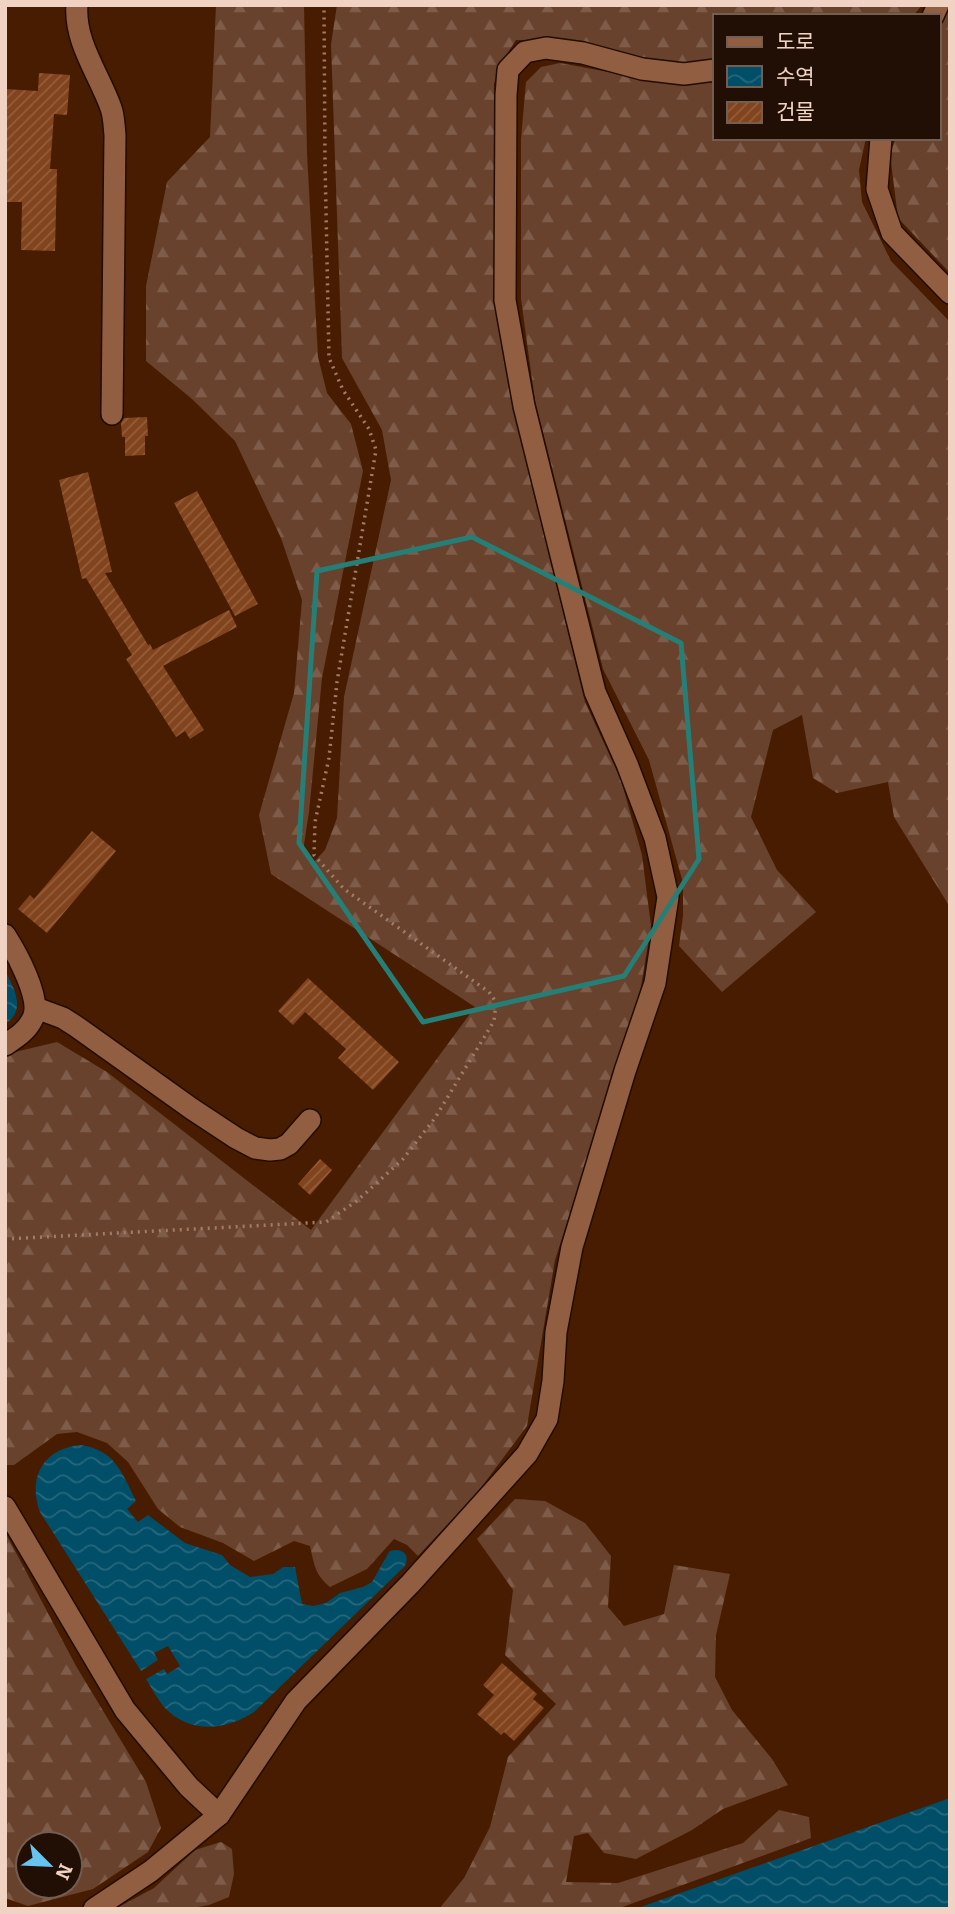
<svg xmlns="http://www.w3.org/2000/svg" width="955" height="1914" viewBox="0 0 955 1914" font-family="Bitter,'Noto Sans KR',serif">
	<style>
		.forest { fill: url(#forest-firs); fill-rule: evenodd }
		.water { fill: url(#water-waves) }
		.building { fill: url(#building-hatch) }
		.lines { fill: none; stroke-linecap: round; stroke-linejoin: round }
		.minor-casing { stroke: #230c01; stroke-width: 24 }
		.path { stroke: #a17c67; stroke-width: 3.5; stroke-dasharray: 2 5; stroke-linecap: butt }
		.minor { stroke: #915e42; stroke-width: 21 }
		.marked { fill: none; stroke: #267f77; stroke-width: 5; stroke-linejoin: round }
	</style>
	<defs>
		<pattern id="forest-firs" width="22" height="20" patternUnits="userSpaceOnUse" patternTransform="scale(1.75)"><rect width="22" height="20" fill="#68422c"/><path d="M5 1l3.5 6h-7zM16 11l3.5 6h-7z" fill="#7e5c49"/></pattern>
		<pattern id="water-waves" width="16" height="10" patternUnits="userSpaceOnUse" patternTransform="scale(1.75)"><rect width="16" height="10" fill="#004e68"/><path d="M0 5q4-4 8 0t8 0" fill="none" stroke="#26677c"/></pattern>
		<pattern id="building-hatch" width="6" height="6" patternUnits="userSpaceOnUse" patternTransform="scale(1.75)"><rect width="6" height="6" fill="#81441d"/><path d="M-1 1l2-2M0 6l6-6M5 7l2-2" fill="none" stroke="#935e3c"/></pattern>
	</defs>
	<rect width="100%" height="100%" fill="#481c00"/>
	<!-- forest -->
	<g class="forest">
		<path d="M216,5h88l3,148 11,204 9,36 24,31 12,47 -41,207 -13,134 -6,39 10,12 12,-13 12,-32 7,-121 47,-217 -9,-50 -40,-72 -11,-314 6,-39h585l-9,11h-198v43l-33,4 -45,-4 -85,-19h-36l-15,23 -7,21 1,219 19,108 71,291 36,78 21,75 9,71 -13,78 -83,256 -28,166 -50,67 -59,63 -11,-11 -13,-6 -27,30 -37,18c-15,-12 -16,-23 -20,-41l-16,-5 -40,20 -31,-18 -43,-16 -22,-18 -30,-47 -21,-19 -30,-11 -20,2 -43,31h-9v-408l10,-5 42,-10 50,30 204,158 164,-223 -204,-133 -12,-59 35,-122 8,-93 -21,-62 -46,-97 -43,-42 -46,-38v-75l21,-104 43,-45z"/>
		<path d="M948,5h2v268l-52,-55 -8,-64 6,-16h43v-113z"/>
		<path d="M560,63l108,20 47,-1v56h151l-7,32 3,32 29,59 59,61v585l-56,-90 -6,-35 -51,11 -24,-15 -11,-63 -29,15 -22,87 26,53 39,42 -94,80 -43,-46 4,-30v-33l-34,-123 -46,-91 -68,-268 -14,-102v-160l5,-57 15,-15z"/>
		<path d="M515,1499l30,2 40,22 26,33 -3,51 16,19 40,-12 10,-49 56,9 -14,61 -1,42 17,33 40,49 16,26 -65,24 -31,21 -56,29 -32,-6 -16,-20 -14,3 -8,46 52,1 125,-40 36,-33 30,7 2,21 -194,71h-178l25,-31 26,-51 18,-70 48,-53 -51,-49 8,-65 -36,-51z"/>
		<path d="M5,1532l71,134 70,116 15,46 -13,24 -55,37 -65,17 -23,-8zM70,1844v42h-42v-42z"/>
		<path d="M221,1842l11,7 2,25 -5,23 -20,8 -22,4h-72l39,-21 41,-38z"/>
	</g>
	<!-- water -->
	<g class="water">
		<path d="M5,970c9,19 22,40 0,54z"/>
		<path d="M81,1445c34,5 41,28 55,56l-9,8 11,13 10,-7 37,28 37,12 8,10 20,12 23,-3 10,-7h12l7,37 11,2 13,-3 14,-10 23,-6 9,-5 17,-30c12,-6 23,3 15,15l-150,145c-29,19 -65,22 -90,-5 -7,-9 -12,-18 -18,-28l18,-10 3,5 13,-8 -12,-20 -14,7 4,7 -17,11 -101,-159c-13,-35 4,-64 41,-67z"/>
		<path d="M950,1798v111h-315z"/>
	</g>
	<!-- building -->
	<g class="building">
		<path d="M39,73l31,2 -3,40 -13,-1 -4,55h7l-2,82 -34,-1 1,-48h-17v-113l33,2z"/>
		<path d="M147,417l1,19h-3v19l-20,1v-19h-3l-1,-14 3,-5z"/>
		<path d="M88,472l24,100 -7,1 43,72 2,-1 3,6 76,-40 8,17 -74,39 41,64 -14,9 -5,-8 -9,6 -50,-78 6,-4 -46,-77 -4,1 -23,-99z"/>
		<path d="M197,491l61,113 -23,12 -61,-113z"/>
		<path d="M92,831l24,20 -69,82 -29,-24 12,-14 4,4z"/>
		<path d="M308,978l91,84 -26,28 -35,-32 8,-9 -41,-37 -12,13 -15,-14z"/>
		<path d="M320,1159l12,11 -22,25 -12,-11z"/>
		<path d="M502,1663l35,31 -4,5 11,9 -30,33 -10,-9 -3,3 -24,-21 17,-19 -11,-10z"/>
	</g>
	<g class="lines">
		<!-- minor casing -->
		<g class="minor-casing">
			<g id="minor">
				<path d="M77,5c-3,37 22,69 34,103 3,8 3,18 4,27l-3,279"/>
				<path d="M933,16l5,-11"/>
				<path d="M881,138l-4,51 15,44 58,60"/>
				<path d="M5,935c11,17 37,64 28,83 -6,13 -16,19 -28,27"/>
				<path d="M36,1008l27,10 14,9 115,82 44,29 19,10 15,2 10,-1 9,-5 21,-24"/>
				<path d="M5,1507l120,203 64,77 30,28"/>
				<path d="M94,1909l57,-38 68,-56 77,-114 115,-118 116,-129 20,-35 6,-38 3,-49 16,-85 53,-176 30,-88 13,-86 -13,-59 -28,-74 -32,-72 -71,-286 -19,-106 1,-205 2,-25 17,-18 21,-4 37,5 59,16 42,5 31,-4"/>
			</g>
		</g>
		<!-- path -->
		<path class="path" d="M5,1239l321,-17 32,-22 45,-41 32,-41 59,-97 2,-19 -7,-10 -145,-103 -30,-34 1,-33 14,-64 8,-76 39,-232 -7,-21 -26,-39 -14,-32 -4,-196 -1,-157"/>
		<!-- minor -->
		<use href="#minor" class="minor"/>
	</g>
	<!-- marked area -->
	<path class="marked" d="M472,537l209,106 18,216 -75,117 -201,46 -124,-179 18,-272z"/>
	<!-- border -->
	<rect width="955" height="1914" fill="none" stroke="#f1d3c4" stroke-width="14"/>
	<!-- legend -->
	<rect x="713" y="14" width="228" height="126" fill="#210e04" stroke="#745d51" stroke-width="2"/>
	<rect x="727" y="37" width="35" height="10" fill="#915e42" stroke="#745d51" stroke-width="2"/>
	<text x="776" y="49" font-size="21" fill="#f1d3c4">도로</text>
	<rect x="727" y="66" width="35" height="21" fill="url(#water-waves)" stroke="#745d51" stroke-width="2"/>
	<text x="776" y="84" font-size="21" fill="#f1d3c4">수역</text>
	<rect x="727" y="102" width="35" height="21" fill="url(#building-hatch)" stroke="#745d51" stroke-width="2"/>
	<text x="776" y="119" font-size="21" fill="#f1d3c4">건물</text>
	<!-- north arrow -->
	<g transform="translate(49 1865) rotate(114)"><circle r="33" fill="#210e04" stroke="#745d51" stroke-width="2"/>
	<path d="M0-5L12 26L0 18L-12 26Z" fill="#66c4ef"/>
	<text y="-10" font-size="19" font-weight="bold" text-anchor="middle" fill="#f1d3c4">N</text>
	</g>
</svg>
